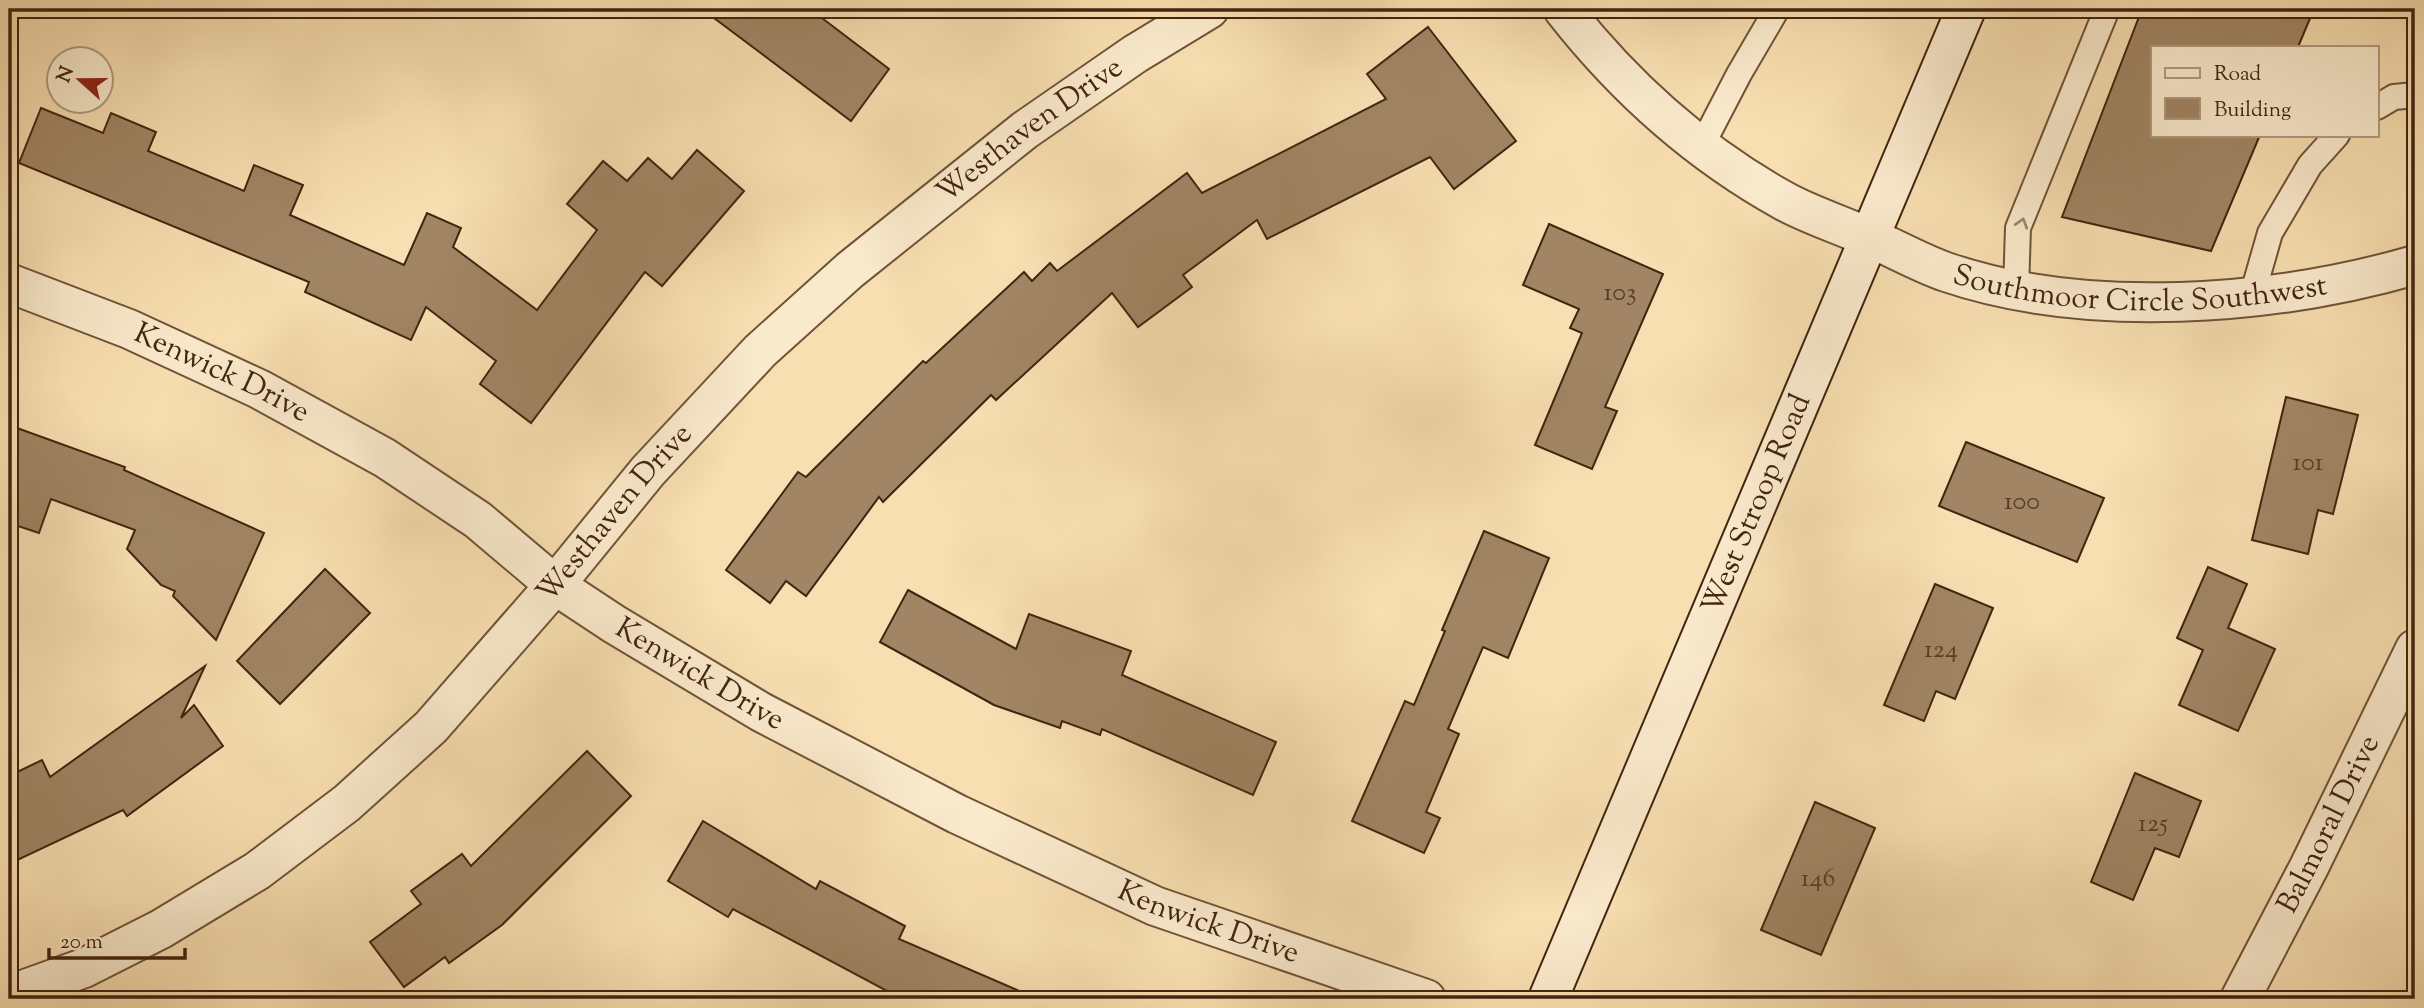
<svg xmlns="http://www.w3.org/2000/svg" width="2424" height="1008" viewBox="0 0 2424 1008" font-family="'Sorts Mill Goudy',serif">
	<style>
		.building { fill: #a18564; stroke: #422410; stroke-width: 2 }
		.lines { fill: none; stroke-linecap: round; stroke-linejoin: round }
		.service-casing { stroke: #705338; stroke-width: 28 }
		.minor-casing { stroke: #705338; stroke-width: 42 }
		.secondary-casing { stroke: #422410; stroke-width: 42 }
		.service { stroke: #faeacc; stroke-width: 24 }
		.minor { stroke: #faeacc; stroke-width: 38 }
		.secondary { stroke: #faeacc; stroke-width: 38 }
		.oneway { stroke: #9e876e }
		.labels { text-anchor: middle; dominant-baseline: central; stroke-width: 5; stroke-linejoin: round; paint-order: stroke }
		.number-label { font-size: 26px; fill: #5a3c25 }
		.street-label { font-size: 30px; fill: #422410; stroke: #faeacc }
	</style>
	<rect width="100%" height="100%" fill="#f8dfb1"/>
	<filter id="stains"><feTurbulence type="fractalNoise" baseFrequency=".00286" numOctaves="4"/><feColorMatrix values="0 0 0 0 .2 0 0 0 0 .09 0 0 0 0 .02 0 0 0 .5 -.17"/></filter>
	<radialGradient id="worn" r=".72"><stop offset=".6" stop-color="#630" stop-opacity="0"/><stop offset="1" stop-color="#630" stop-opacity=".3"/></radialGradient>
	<!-- building -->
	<g class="building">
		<path d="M702,9h108l79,60 -38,52z"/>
		<path d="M2142,9h172l-16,38h-145v88h107l-49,116 -149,-34z"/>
		<path d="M1428,27l88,114 -62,48 -24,-32 -163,82 -10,-19 -74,55 9,12 -54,40 -26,-34 -116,107 -5,-5 -108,107 -4,-5 -73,99 -20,-15 -16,22 -44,-33 72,-98 8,5 117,-116 3,2 98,-91 8,9 18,-18 7,8 130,-98 15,20 184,-94 -19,-25z"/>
		<path d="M41,108l62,25 8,-20 45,19 -8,19 96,40 10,-26 49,20 -13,30 114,50 23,-52 34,15 -8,19 84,63 60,-80 -30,-26 36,-43 24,20 21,-23 24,21 25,-29 47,41 -82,95 -17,-14 -114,151 -51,-39 16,-23 -70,-54 -15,33 -106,-48 4,-10 -290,-119z"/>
		<path d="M1549,224l114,50 -58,133 12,4 -25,58 -57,-24 47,-112 -12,-5 9,-19 -56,-24z"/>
		<path d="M2286,397l72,18 -25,99 -15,-4 -10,44 -56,-14z"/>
		<path d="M17,428l108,39 -1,3 140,63 -48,107 -43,-44 2,-5 -14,-6 -34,-36 8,-19 -84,-31 -12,34 -30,-10v-71z"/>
		<path d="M1966,442l138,56 -27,64 -138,-56z"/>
		<path d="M1484,531l65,27 -41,100 -25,-11 -35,82 11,5 -33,78 14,6 -16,35 -72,-32 53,-120 9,4 31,-74 -3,-1z"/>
		<path d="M2208,567l39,17 -19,44 47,21 -37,82 -59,-26 24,-55 -26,-12z"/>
		<path d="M325,569l45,44 -90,91 -43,-43z"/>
		<path d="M1935,584l58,24 -38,91 -19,-8 -12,30 -40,-16z"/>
		<path d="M908,590l108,59 13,-35 102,37 -9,24 154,67 -23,53 -151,-66 -2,6 -38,-14 -2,7 -66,-23 -114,-63z"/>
		<path d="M205,666l-24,52 13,-13 29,41 -96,70 -4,-6 -114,54v-88l33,-16 8,17z"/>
		<path d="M587,751l44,45 -129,129 -53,38 -4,-6 -41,30 -34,-45 51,-38 -10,-13 51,-37 9,12z"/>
		<path d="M2135,773l66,28 -22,56 -24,-9 -22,52 -42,-18z"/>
		<path d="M1815,802l60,26 -54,127 -60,-25z"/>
		<path d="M703,821l113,68 4,-8 85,45 -6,13 139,60h-136l-169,-90 -5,8 -60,-36z"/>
	</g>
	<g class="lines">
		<!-- service casing -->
		<g class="service-casing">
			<g id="service">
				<path d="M2377,107l17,-10 21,-2"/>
				<path d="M1701,147l38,-73 38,-65"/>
				<path d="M2016,290l2,-62 89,-219"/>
				<path d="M2252,296l18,-63 40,-68 27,-30"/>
			</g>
		</g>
		<!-- minor casing -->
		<g class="minor-casing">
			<g id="minor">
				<path id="s1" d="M1563,9c61,78 136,145 223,193 24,13 52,22 77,33 28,11 54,27 83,37 141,48 327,34 469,-7"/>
				<path id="s2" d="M9,283l120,46 130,60 126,69 93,62 77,65 59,39 147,88 196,102 198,92 271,93"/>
				<path id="s3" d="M9,995l75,-27 77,-39 96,-58 90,-68 84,-76 124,-142 93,-114 112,-120 90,-81 175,-140 110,-76 74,-45"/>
				<path id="s4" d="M2240,999l69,-132 106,-218"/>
			</g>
		</g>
		<!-- secondary casing -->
		<g class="secondary-casing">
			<g id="secondary">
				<path id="s5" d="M1548,999l418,-990"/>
			</g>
		</g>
		<!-- service -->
		<use href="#service" class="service"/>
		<!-- minor -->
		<use href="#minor" class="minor"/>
		<!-- secondary -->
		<use href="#secondary" class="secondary"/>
	</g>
	<!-- one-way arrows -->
	<defs><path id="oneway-chevron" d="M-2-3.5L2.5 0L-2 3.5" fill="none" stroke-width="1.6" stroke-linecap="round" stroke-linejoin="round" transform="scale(1.75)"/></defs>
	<use class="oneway" href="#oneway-chevron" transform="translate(2022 223) rotate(-73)"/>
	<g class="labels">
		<!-- number labels -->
		<g class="number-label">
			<text x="1620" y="293">103</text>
			<text x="2308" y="463">101</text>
			<text x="2022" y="502">100</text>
			<text x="1941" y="650">124</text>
			<text x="2153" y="824">125</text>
			<text x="1818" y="879">146</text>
		</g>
		<!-- street labels -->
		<g class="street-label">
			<text stroke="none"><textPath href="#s3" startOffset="1353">Westhaven Drive</textPath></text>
			<text stroke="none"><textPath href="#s1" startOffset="668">Southmoor Circle Southwest</textPath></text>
			<text stroke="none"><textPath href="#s2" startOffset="231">Kenwick Drive</textPath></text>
			<text stroke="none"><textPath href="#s5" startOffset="537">West Stroop Road</textPath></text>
			<text stroke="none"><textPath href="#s3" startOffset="786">Westhaven Drive</textPath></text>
			<text stroke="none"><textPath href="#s2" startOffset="798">Kenwick Drive</textPath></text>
			<text stroke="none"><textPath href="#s4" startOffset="196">Balmoral Drive</textPath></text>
			<text stroke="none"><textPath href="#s2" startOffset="1365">Kenwick Drive</textPath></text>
		</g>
	</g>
	<!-- margin -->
	<rect width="2424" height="1008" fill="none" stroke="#f8dfb1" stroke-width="35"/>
	<rect x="10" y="10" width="2403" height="987" fill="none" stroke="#422410" stroke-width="3.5"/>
	<rect x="18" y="18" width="2389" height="973" fill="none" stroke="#422410" stroke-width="2"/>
	<!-- legend -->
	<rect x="2151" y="46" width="228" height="91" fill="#faeacc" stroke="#b09b81" stroke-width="2"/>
	<rect x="2165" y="68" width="35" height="10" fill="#faeacc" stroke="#b09b81" stroke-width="2"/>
	<text x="2214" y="80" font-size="21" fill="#422410">Road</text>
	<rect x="2165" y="98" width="35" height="21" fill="#a18564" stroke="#b09b81" stroke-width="2"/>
	<text x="2214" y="116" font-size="21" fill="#422410">Building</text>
	<!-- north arrow -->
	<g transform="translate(80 80) rotate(291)"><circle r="33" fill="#faeacc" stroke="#b09b81" stroke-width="2"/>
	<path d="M0-5L12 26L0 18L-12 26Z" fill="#8f2418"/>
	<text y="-10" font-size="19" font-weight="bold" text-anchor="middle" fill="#422410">N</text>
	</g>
	<!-- scale -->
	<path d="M49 948v10h136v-10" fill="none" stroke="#422410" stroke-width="3.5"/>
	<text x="60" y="948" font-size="21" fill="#422410" stroke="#faeacc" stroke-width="5" paint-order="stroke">20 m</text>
	<rect width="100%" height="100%" filter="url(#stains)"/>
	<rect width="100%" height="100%" fill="url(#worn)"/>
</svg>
